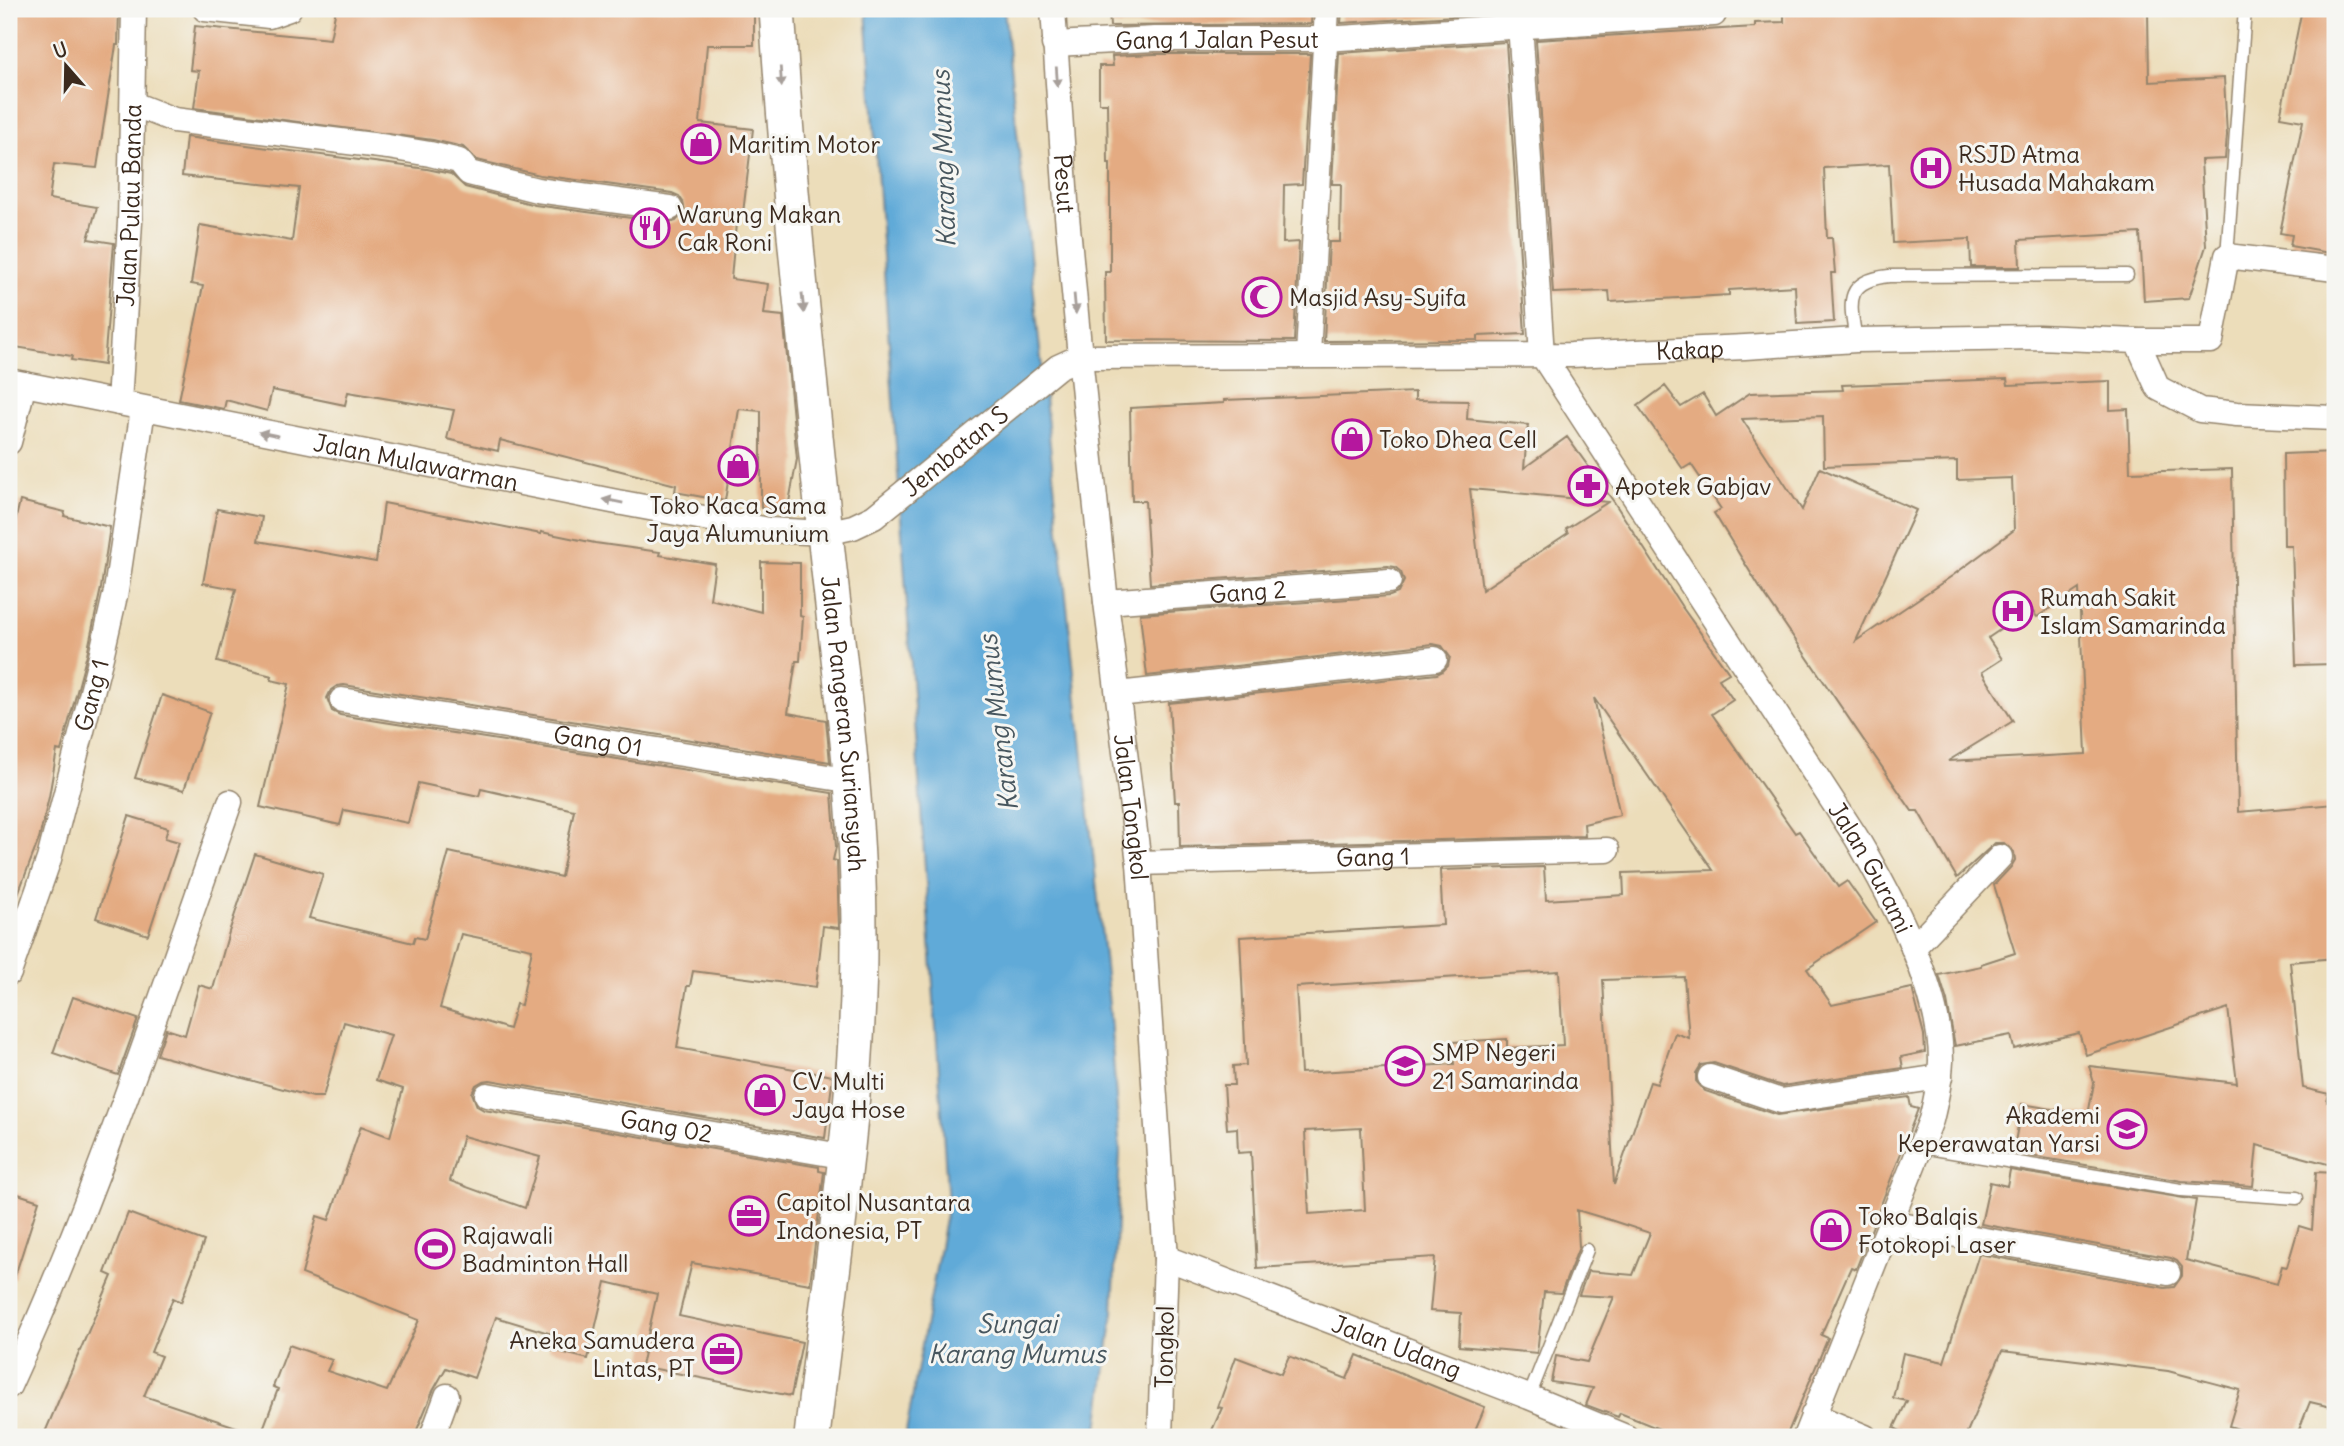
<svg xmlns="http://www.w3.org/2000/svg" width="2344" height="1446" viewBox="0 0 2344 1446" font-family="Delius,sans-serif">
	<style>
		.water { fill: #60aad8; stroke: #4e6a7b; stroke-width: 2 }
		.building { fill: #e4ab82; fill-rule: evenodd }
		.lines { fill: none; stroke-linecap: round; stroke-linejoin: round }
		.service-casing { stroke: #94846c; stroke-width: 15 }
		.minor-casing { stroke: #94846c; stroke-width: 27 }
		.secondary-casing { stroke: #94846c; stroke-width: 38 }
		.path { stroke: #94846c; stroke-width: 4.5; stroke-dasharray: 2 5; stroke-linecap: butt }
		.service { stroke: #fff; stroke-width: 12 }
		.minor { stroke: #fff; stroke-width: 24 }
		.secondary { stroke: #fff; stroke-width: 35 }
		.oneway { fill: #a79f9a }
		.labels { text-anchor: middle; dominant-baseline: central; stroke-width: 6; stroke-linejoin: round; paint-order: stroke }
		.street-label { font-size: 24px; fill: #3b2a1e; stroke: #f6f6f2 }
		.poi-label { font-size: 24px; fill: #3b2a1e; stroke: #f6f6f2; text-anchor: start }
		.water-label { font-size: 26px; font-style: italic; fill: #48575f; stroke: #f6f6f2 }
	</style>
	<rect width="100%" height="100%" fill="#f6f6f2"/>
	<filter id="ink" filterUnits="userSpaceOnUse"><feTurbulence type="fractalNoise" baseFrequency=".0143" numOctaves="2"/><feDisplacementMap in="SourceGraphic" scale="14" xChannelSelector="R" yChannelSelector="G"/><feConvolveMatrix kernelMatrix="1 2 1 2 8 2 1 2 1" color-interpolation-filters="sRGB"/></filter>
	<filter id="wash" filterUnits="userSpaceOnUse"><feTurbulence type="fractalNoise" baseFrequency=".00686" numOctaves="4" result="noise"/><feDisplacementMap in="SourceGraphic" scale="28" xChannelSelector="R" yChannelSelector="G"/><feGaussianBlur stdDeviation="1.57" result="paint"/><feColorMatrix in="noise" values="0 0 0 0 0 0 0 0 0 0 0 0 0 0 0 0 0 1.4 0 .05"/><feComposite in="paint" operator="in"/></filter>
	<g filter="url(#wash)">
		<rect width="100%" height="100%" fill="#ecddba"/>
		<!-- water -->
		<path class="water" d="M866,9h138l105,995 11,148 -7,160 -16,125h-192l43,-234z"/>
		<g id="blocks">
			<!-- building -->
			<g class="building">
				<path d="M13,9h106l-1,36h-2l-19,123 -43,-4 -5,35 48,8 -9,32 26,4 -10,122 -33,-5 1,-4 -63,-10v-292h4z"/>
				<path d="M336,9h418v36h-47l-7,78 53,6 -10,84 -6,-1 -6,67 37,5 -4,30 19,2 14,143 -10,54 -26,-5v-97l-22,-2 -14,92 -50,-9 1,-7 -176,-45 -2,11 -51,-12 7,-29 -106,-18 -3,13 -73,-15 -5,21 -41,-11 -2,9 -45,-9 24,-114 -12,-2 9,-59 92,16 7,-53 -117,-12 4,-39 241,32 24,5 14,13 70,18 133,18 8,-2 9,-10 -2,-9 -4,-6 -7,-3 -132,-18 -63,-15 -14,-13 -30,-7 -239,-32 5,-37 -9,-1 5,-44 135,13z"/>
				<path d="M1109,9h203l-1,15 -201,2z"/>
				<path d="M1342,9h162v4l-163,10z"/>
				<path d="M1784,9h364l1,73 75,-4 3,57 -2,24 -24,1 5,86 -17,52 -45,3 -4,-68 -121,7 1,27h-49l-1,-28 -77,4 -4,-79 -65,4 3,70h5l3,35h-4l3,49 -37,2 -2,-38 -66,4v5l-119,7 -1,-11 -56,2 -17,-253 219,-13v-4l29,-1z"/>
				<path d="M2302,9l33,2v243l-45,-8 2,-11 -12,-2 23,-112 -23,-4z"/>
				<path d="M1506,42l19,292 -47,2v4l-154,1 5,-99h11l1,-58h-9l7,-131z"/>
				<path d="M1155,54h155l-8,130 -18,1 -1,58 16,-1 -5,99 -188,-1 -1,-68h5v-109h-2l-1,-60h-8v-37h14l-1,-10z"/>
				<path d="M2007,379l1,6 102,-4v29l18,-1 2,63 102,-3 6,343 97,-8v154l-45,4 13,126 26,6 -2,8 8,3v61l-78,-21 -4,41 -71,-5 -169,-28 9,-49 66,11 6,-32 -5,-17 148,17 -9,-75 -142,47 -7,-22 -65,16 -3,-14 -56,11 -8,-45 -8,-26 42,-9v-2l34,-11 -21,-68 17,-18 4,-7 -1,-8 -10,-9h-9l-38,35 -39,-67h-6l-152,-223 -46,-75 7,-4 -30,-45 -8,5 -45,-63 27,-20 16,21 22,-13 13,22 34,-23 93,-3 -1,-5zM1823,416l1,50 133,-5v19l55,-2 2,52 -62,46 -96,65 60,-131 -96,-42 -18,42 -60,-91zM2079,589l7,165 -138,7 65,-40 -31,-49 20,-13 -14,-21 43,-29 6,8z"/>
				<path d="M1415,392v8l53,1 -1,18 61,6 -4,43 43,-31 47,65 68,105 47,66 -10,6 14,21 -21,14 83,119 4,-2 39,56 9,-6 29,41 -69,47 25,36 80,-17 12,47 1,17 -24,5 2,11 -121,18 -68,-23 -13,2 -5,8v8l9,10 72,24 132,-18 2,10 7,2 -62,160 -5,-2 -30,68 7,3 -42,99h-107l-59,-24 -2,4 -32,-12 7,-17 -42,-6 5,-26 31,6 27,-65 -35,-2 9,-24 45,4 17,-42 -40,-13 -33,-10 2,37 -18,46 -17,-1 -7,61 -78,-7 2,-33 -31,-2 5,-54 -178,11 -6,-116 -13,1 -1,-25 -10,1 -3,-44h10l-1,-19 13,-1 -6,-128 203,-12 -3,-55 104,-3 2,33 78,-5 -1,-22 90,-3 -119,-172 26,117 -36,9 1,12 -405,11 -1,-45h-4l-6,-99 268,-29 6,-3 5,-5 2,-9 -8,-11 -9,-2 -286,32 -7,-62 250,-18 8,-3 6,-12 -3,-9 -6,-5 -7,-1 -238,18 -5,-83h-13l-2,-93 94,-5v-3zM1470,489l35,3 103,10 -42,27 2,4 -86,57zM1559,971l4,74 -56,3v-9l-54,3 1,22 -153,9 -5,-86zM1684,977l5,61 -14,-5 -18,51 -7,-2 -36,103 -11,-205zM1361,1128l4,82 -56,4 -4,-83z"/>
				<path d="M2335,452v212l-39,1 -4,-119h-8l-1,-92z"/>
				<path d="M20,501l45,11 -1,4 46,11 -9,61 -14,66 -26,97 -4,-1 -8,47 -10,42 -28,73 -2,-1v-364z"/>
				<path d="M384,503l157,31v-2l54,11 65,9 -1,3 56,9 -5,35 51,13v-50l39,1v53l3,1 -3,44h-4l-8,52 38,7 4,42 -486,-77 -7,1 -6,4 -4,8 5,13 8,4 492,78 4,54 -3,13 4,1 2,67 -16,-2 -7,61 -123,-16 -3,15h-3l-10,62 156,28 -8,62 -335,-58 -7,1 -7,4 -4,8 5,13 7,4 335,57v4l5,1 -14,112 -118,-21 -13,53 123,26 -11,54 -150,-30 16,-72 -51,-12 -18,77 -39,-10 3,-15 -56,-17 -22,61 -28,-10 -13,23 -19,46h-154l18,-48 -5,-2 16,-42 43,15 -5,11 60,20 32,-71 -117,-46 15,-58 12,4 32,-94 29,11 13,-48 -27,-9 15,-45 -47,-13 -21,75h-10l-156,-42 9,-26 19,6 14,-50 14,4 16,-57 26,-78 68,20 -14,44 104,25 2,-6 10,2 24,-87 112,25 13,-67 -93,-21 -2,7 -61,-13 -10,40 -64,-13 -4,15 -80,-18 29,-123 -18,-4 1,-4 -55,-14 19,-73 -33,-6 14,-74 45,8 -4,24 118,21zM461,934l71,15 -11,56 -5,-1 -7,25 -69,-21zM463,1136l77,21 -15,51 -75,-27z"/>
				<path d="M162,695l48,17 -26,78 -49,-12z"/>
				<path d="M129,816l39,12 -3,10 14,4 -31,93 -52,-17z"/>
				<path d="M73,997l65,22 -20,56 -65,-22z"/>
				<path d="M2010,1170l186,30 -10,60 91,24 5,-18 5,1 12,-41 13,4 4,-58 19,1v235l-25,-6 -14,35h-32l-35,-11 11,-36 -72,-19 -166,-20 -37,86h-52l-19,-9 13,-27 -14,-3 10,-45 41,9 35,-108 186,34 9,-1 8,-11v-9l-5,-6 -6,-3 -190,-34 9,-42 17,4z"/>
				<path d="M9,1191l30,10 -25,78 -5,-1z"/>
				<path d="M128,1213l76,28 -23,61 -8,-4 -22,54 10,4 -17,40 110,37 -1,4h-210l69,-161 -7,-3z"/>
				<path d="M1357,1355l128,52 -13,30h-263l13,-29 -4,-1 18,-50 45,17 8,-18 58,23z"/>
			</g>
		</g>
	</g>
	<g filter="url(#ink)">
		<use href="#blocks" fill-opacity="0" stroke="#94846c" stroke-width="2"/>
		<g class="lines">
			<!-- service casing -->
			<g class="service-casing">
				<g id="service">
					<path d="M2227,256l18,-247"/>
					<path d="M1856,340c-6,-37 -13,-59 33,-64l238,-1"/>
					<path d="M1922,1147l259,43 116,8"/>
					<path d="M1529,1397l58,-147"/>
				</g>
			</g>
			<!-- minor casing -->
			<g class="minor-casing">
				<g id="minor">
					<path d="M205,9l64,7 20,-7"/>
					<path id="s1" d="M1053,9l14,207 13,141 26,245 33,261 27,395 -6,179"/>
					<path id="s2" d="M1519,9l23,346 314,482c36,61 85,152 85,224 -1,21 -5,39 -10,59l-126,317"/>
					<path id="s3" d="M1054,44l101,-5h170l389,-25"/>
					<path d="M133,104l41,16 214,27 42,7 29,7 10,12 68,17 133,18"/>
					<path d="M2137,341l21,47 42,22 37,4 98,4"/>
					<path d="M1308,355l19,-346"/>
					<path id="s4" d="M9,381l608,121 152,28 56,3 28,-6 21,-10 184,-150 22,-10 491,-2 174,-8 111,-7 182,-3 99,4h74l16,-85 108,13"/>
					<path id="s5" d="M119,403l11,-181 4,-213"/>
					<path d="M9,442l15,-58"/>
					<path id="s6" d="M1106,602l283,-21"/>
					<path d="M1118,694l317,-35"/>
					<path id="s7" d="M342,700l511,81"/>
					<path id="s8" d="M1139,863l468,-13"/>
					<path d="M1913,948l87,-91"/>
					<path id="s9" d="M9,973l40,-114 52,-202 15,-66 27,-182"/>
					<path d="M1710,1077l71,24 159,-24"/>
					<path id="s10" d="M487,1095l360,62"/>
					<path d="M1890,1223l278,50"/>
					<path id="s11" d="M1166,1258l363,139 97,40"/>
					<path d="M9,1386c87,-190 152,-388 221,-584"/>
					<path d="M1813,1415l52,22"/>
					<path d="M432,1437l15,-41"/>
				</g>
			</g>
			<!-- secondary casing -->
			<g class="secondary-casing">
				<g id="secondary">
					<path id="s12" d="M777,9c11,175 30,349 48,524 14,134 34,267 34,402 1,169 -29,335 -47,502"/>
				</g>
			</g>
			<!-- path -->
			<path class="path" d="M698,210l64,7"/>
			<!-- service -->
			<use href="#service" class="service"/>
			<!-- minor -->
			<use href="#minor" class="minor"/>
			<!-- secondary -->
			<use href="#secondary" class="secondary"/>
		</g>
		<!-- one-way arrows -->
		<defs><path id="oneway-solid" d="M-6-.8H1V-3.2L6.5 0L1 3.2V.8H-6Z" transform="scale(1.75)"/></defs>
		<g class="oneway">
			<use href="#oneway-solid" transform="translate(781 77) rotate(86)"/>
			<use href="#oneway-solid" transform="translate(1057 77) rotate(86)"/>
			<use href="#oneway-solid" transform="translate(803 303) rotate(84)"/>
			<use href="#oneway-solid" transform="translate(1075 304) rotate(85)"/>
			<use href="#oneway-solid" transform="translate(269 434) rotate(-169)"/>
			<use href="#oneway-solid" transform="translate(613 501) rotate(-169)"/>
		</g>
	</g>
	<!-- icons -->
	<defs>
		<g id="shop-ring" transform="scale(2.0125)"><circle r="9.5" fill="#f6f6f2" stroke="#b5179e" stroke-width="1.5"/><path d="M-5-2.5h2.3a2.7 3.5 0 0 1 5.4 0H5L5.5 6h-11ZM-1.5-2.5h3a1.5 2.3 0 0 0-3 0Z" fill="#b5179e"/></g>
		<g id="hospital-ring" transform="scale(2.0125)"><circle r="9.5" fill="#f6f6f2" stroke="#b5179e" stroke-width="1.5"/><path d="M-5-5h3v3.5h4V-5h3V5h-3V1.5h-4V5h-3Z" fill="#b5179e"/></g>
		<g id="restaurant-ring" transform="scale(2.0125)"><circle r="9.5" fill="#f6f6f2" stroke="#b5179e" stroke-width="1.5"/><path d="M-5-6h1v4h1v-4h1v4h1v-4h1v5L-1.5 .5V6h-2V.5L-5-1ZM5-6V6H3V1.5H1.5Q1.5-4 5-6Z" fill="#b5179e"/></g>
		<g id="mosque-ring" transform="scale(2.0125)"><circle r="9.5" fill="#f6f6f2" stroke="#b5179e" stroke-width="1.5"/><path d="M3.5-4.9A6 6 0 1 0 3.5 4.9A5 5 0 1 1 3.5-4.9Z" fill="#b5179e"/></g>
		<g id="pharmacy-ring" transform="scale(2.0125)"><circle r="9.5" fill="#f6f6f2" stroke="#b5179e" stroke-width="1.5"/><path d="M-2-6h4v4h4v4h-4v4h-4v-4h-4v-4h4Z" fill="#b5179e"/></g>
		<g id="school-ring" transform="scale(2.0125)"><circle r="9.5" fill="#f6f6f2" stroke="#b5179e" stroke-width="1.5"/><path d="M0-5L7-2L0 1L-7-2ZM-4 1L0 2.5L4 1V4Q0 6-4 4Z" fill="#b5179e"/></g>
		<g id="university-ring" transform="scale(2.0125)"><circle r="9.5" fill="#f6f6f2" stroke="#b5179e" stroke-width="1.5"/><path d="M0-5L7-2L0 1L-7-2ZM-4 1L0 2.5L4 1V4Q0 6-4 4Z" fill="#b5179e"/></g>
		<g id="office-ring" transform="scale(2.0125)"><circle r="9.5" fill="#f6f6f2" stroke="#b5179e" stroke-width="1.5"/><path d="M-6-3h4V-5.5h4V-3h4V5H-6ZM-1-4.5V-3h2v-1.5ZM-6 0V1H6V0Z" fill="#b5179e"/></g>
		<g id="stadium-ring" transform="scale(2.0125)"><circle r="9.5" fill="#f6f6f2" stroke="#b5179e" stroke-width="1.5"/><path d="M0-5a6.5 5 0 1 0 0 10a6.5 5 0 1 0 0-10ZM-3.5-1.8h7v3.6h-7Z" fill="#b5179e"/></g>
	</defs>
	<g fill-rule="evenodd">
		<use href="#shop-ring" x="701" y="144"/>
		<use href="#hospital-ring" x="1931" y="168"/>
		<use href="#restaurant-ring" x="650" y="228"/>
		<use href="#mosque-ring" x="1262" y="297"/>
		<use href="#shop-ring" x="1352" y="439"/>
		<use href="#shop-ring" x="738" y="466"/>
		<use href="#pharmacy-ring" x="1588" y="486"/>
		<use href="#hospital-ring" x="2013" y="611"/>
		<use href="#school-ring" x="1405" y="1066"/>
		<use href="#shop-ring" x="765" y="1095"/>
		<use href="#university-ring" x="2127" y="1129"/>
		<use href="#office-ring" x="749" y="1216"/>
		<use href="#shop-ring" x="1831" y="1230"/>
		<use href="#stadium-ring" x="435" y="1249"/>
		<use href="#office-ring" x="722" y="1354"/>
	</g>
	<g class="labels">
		<!-- street labels -->
		<g class="street-label">
			<text stroke="none"><textPath href="#s3" startOffset="163">Gang 1 Jalan Pesut</textPath></text>
			<text stroke="none"><textPath href="#s1" startOffset="175">Pesut</textPath></text>
			<text stroke="none"><textPath href="#s5" startOffset="198">Jalan Pulau Banda</textPath></text>
			<text stroke="none"><textPath href="#s4" startOffset="1754">Kakap</textPath></text>
			<text stroke="none"><textPath href="#s4" startOffset="987">Jembatan S</textPath></text>
			<text stroke="none"><textPath href="#s4" startOffset="415">Jalan Mulawarman</textPath></text>
			<text stroke="none"><textPath href="#s6" startOffset="142">Gang 2</textPath></text>
			<text stroke="none"><textPath href="#s9" startOffset="290">Gang 1</textPath></text>
			<text stroke="none"><textPath href="#s12" startOffset="718">Jalan Pangeran Suriansyah</textPath></text>
			<text stroke="none"><textPath href="#s7" startOffset="259">Gang 01</textPath></text>
			<text stroke="none"><textPath href="#s1" startOffset="802">Jalan Tongkol</textPath></text>
			<text stroke="none"><textPath href="#s8" startOffset="234">Gang 1</textPath></text>
			<text stroke="none"><textPath href="#s2" startOffset="956">Jalan Gurami</textPath></text>
			<text stroke="none"><textPath href="#s10" startOffset="182">Gang 02</textPath></text>
			<text stroke="none"><textPath href="#s11" startOffset="247">Jalan Udang</textPath></text>
			<text transform="translate(1164 1347) rotate(-89)">Tongkol</text>
		</g>
		<!-- poi labels -->
		<g class="poi-label">
			<text x="728" y="144">Maritim Motor</text>
			<text x="1958" y="154">RSJD Atma<tspan x="1958" dy="28">Husada Mahakam</tspan></text>
			<text x="677" y="214">Warung Makan<tspan x="677" dy="28">Cak Roni</tspan></text>
			<text x="1289" y="297">Masjid Asy-Syifa</text>
			<text x="1379" y="439">Toko Dhea Cell</text>
			<text x="1615" y="486">Apotek Gabjav</text>
			<text x="738" y="505" text-anchor="middle">Toko Kaca Sama<tspan x="738" dy="28">Jaya Alumunium</tspan></text>
			<text x="2040" y="597">Rumah Sakit<tspan x="2040" dy="28">Islam Samarinda</tspan></text>
			<text x="1432" y="1052">SMP Negeri<tspan x="1432" dy="28">21 Samarinda</tspan></text>
			<text x="792" y="1081">CV. Multi<tspan x="792" dy="28">Jaya Hose</tspan></text>
			<text x="2100" y="1115" text-anchor="end">Akademi<tspan x="2100" dy="28">Keperawatan Yarsi</tspan></text>
			<text x="776" y="1202">Capitol Nusantara<tspan x="776" dy="28">Indonesia, PT</tspan></text>
			<text x="1858" y="1216">Toko Balqis<tspan x="1858" dy="28">Fotokopi Laser</tspan></text>
			<text x="462" y="1235">Rajawali<tspan x="462" dy="28">Badminton Hall</tspan></text>
			<text x="695" y="1340" text-anchor="end">Aneka Samudera<tspan x="695" dy="28">Lintas, PT</tspan></text>
		</g>
		<!-- water labels -->
		<g class="water-label">
			<text transform="translate(943 159) rotate(-92)">Karang Mumus</text>
			<text transform="translate(998 723) rotate(-97)">Karang Mumus</text>
			<text x="1017" y="1323">Sungai<tspan x="1017" dy="30">Karang Mumus</tspan></text>
		</g>
	</g>
	<!-- margin -->
	<rect width="2344" height="1446" fill="none" stroke="#f6f6f2" stroke-width="35"/>
	<!-- north arrow -->
	<g transform="translate(66 66) rotate(340)" stroke="#f6f6f2" stroke-width="5" paint-order="stroke">
	<path d="M0-5L12 26L0 18L-12 26Z" fill="#3b2a1e"/>
	<text y="-10" font-size="19" font-weight="bold" text-anchor="middle" fill="#3b2a1e">U</text>
	</g>
</svg>
